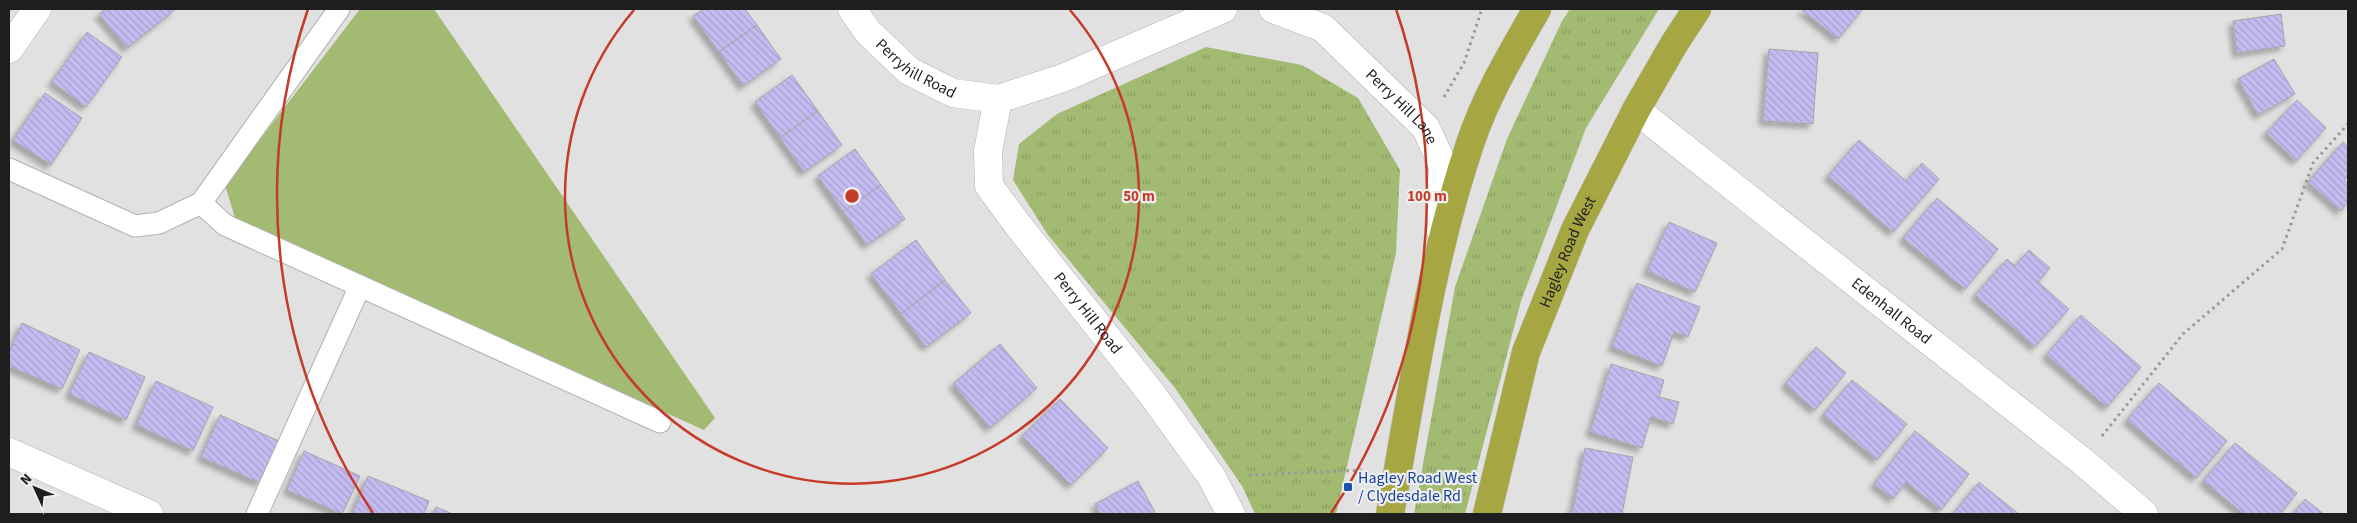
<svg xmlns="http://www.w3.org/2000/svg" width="2357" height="523" viewBox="0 0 2357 523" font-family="'Source Sans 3',sans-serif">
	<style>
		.grass { fill: url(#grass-tufts) }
		.green { fill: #a2ba72 }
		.building { fill: url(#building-back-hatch); stroke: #a5a5a6; filter: url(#shadow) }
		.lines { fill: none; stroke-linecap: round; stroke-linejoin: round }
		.service-casing { stroke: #b2b2b3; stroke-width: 23 }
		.minor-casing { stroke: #b2b2b3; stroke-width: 29 }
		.tertiary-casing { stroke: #b2b2b3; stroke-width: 29 }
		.trunk-casing { stroke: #bcbcbc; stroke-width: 29 }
		.path { stroke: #989899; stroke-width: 3; stroke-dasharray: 2.5 4; stroke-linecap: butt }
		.service { stroke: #fff; stroke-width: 21 }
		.minor { stroke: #fff; stroke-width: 28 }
		.tertiary { stroke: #fff; stroke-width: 28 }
		.trunk { stroke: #a6a643; stroke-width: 28 }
		.ring { fill: none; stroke: #c63a28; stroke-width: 2.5 }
		.transit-dot { fill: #1a4fb4; stroke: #eeeeef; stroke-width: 2 }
		.labels { text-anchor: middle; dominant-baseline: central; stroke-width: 4.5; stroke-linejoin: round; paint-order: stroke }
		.street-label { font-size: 16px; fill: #1e1e1f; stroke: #eeeeef }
		.transit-label { font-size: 16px; fill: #164399; stroke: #eeeeef; text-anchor: start }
		.centre { fill: #c63a28; stroke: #eeeeef; stroke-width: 2.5 }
		.ring-label { font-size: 15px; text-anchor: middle; font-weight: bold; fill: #c63a28; stroke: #eeeeef; stroke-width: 4.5; stroke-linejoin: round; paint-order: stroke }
	</style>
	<defs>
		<pattern id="grass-tufts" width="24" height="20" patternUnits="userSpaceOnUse" patternTransform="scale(1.25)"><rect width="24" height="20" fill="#a2ba72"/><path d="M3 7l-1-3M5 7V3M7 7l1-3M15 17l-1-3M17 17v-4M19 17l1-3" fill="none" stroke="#8b9f62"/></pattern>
		<pattern id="building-back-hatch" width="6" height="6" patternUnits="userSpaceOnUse" patternTransform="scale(1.25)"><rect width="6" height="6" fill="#c2bcf1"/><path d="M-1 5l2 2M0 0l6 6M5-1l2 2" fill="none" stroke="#a6a1ce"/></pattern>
		<filter id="shadow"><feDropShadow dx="-4.5" dy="4.5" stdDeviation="2.5" flood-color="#0004"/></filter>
	</defs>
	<rect width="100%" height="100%" fill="#e1e1e2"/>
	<!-- grass -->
	<g class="grass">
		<path d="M1570,9h89l-73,119 -65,173 -56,213h-51l41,-227 52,-148 55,-118z"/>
		<path d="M1206,47l96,18 56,33 42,72 -4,83 -60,261h-81l-13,-28 -67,-98 -127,-153 -35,-55 6,-36 38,-30z"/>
	</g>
	<!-- green -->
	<path class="green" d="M360,9h74l281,409 -11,12 -469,-212 -10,-33z"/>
	<!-- building -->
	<g class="building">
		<path d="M106,9h69v1l-48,38 -28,-34z"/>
		<path d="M704,9h41l12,16 -38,27 -26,-36z"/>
		<path d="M1801,9h62l-25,30z"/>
		<path d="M2281,14l4,32 -48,7 -4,-32z"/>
		<path d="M757,25l24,34 -38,27 -24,-34z"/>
		<path d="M87,32l35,25 -36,50 -34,-25z"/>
		<path d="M1769,49l49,4 -5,71 -50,-3z"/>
		<path d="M2274,59l21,35 -37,21 -20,-36z"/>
		<path d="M792,75l26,36 -38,27 -25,-36z"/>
		<path d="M45,93l37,25 -31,47 -38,-25z"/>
		<path d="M2297,100l29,28 -30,33 -30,-28z"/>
		<path d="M818,111l24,34 -38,27 -24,-34z"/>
		<path d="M1859,140l47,41 16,-18 17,16 -46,53 -65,-56z"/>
		<path d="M2343,142l5,5v29l-4,4 4,4v18l-7,9 -33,-29z"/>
		<path d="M855,149l26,36 -38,27 -25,-36z"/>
		<path d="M881,185l24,34 -38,26 -24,-33z"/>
		<path d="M1937,198l61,51 -33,40 -62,-51z"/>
		<path d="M1669,222l48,21 -22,49 -48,-21z"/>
		<path d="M916,240l29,40 -44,34 -30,-40z"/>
		<path d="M2029,250l21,18 -12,14 31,27 -34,38 -60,-52 32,-36 8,7z"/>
		<path d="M945,280l26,33 -45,34 -25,-33z"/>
		<path d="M1637,283l63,24 -12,30 -14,-5 -12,34 -50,-19z"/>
		<path d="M2081,315l60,52 -34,40 -61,-52z"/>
		<path d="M22,323l58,27 -18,39 -53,-23v-13z"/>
		<path d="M1000,344l37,44 -47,40 -37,-44z"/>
		<path d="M1816,347l30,26 -31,37 -30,-26z"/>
		<path d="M89,352l56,25 -19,43 -57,-26z"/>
		<path d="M1611,364l53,16 -5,17 20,5 -6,22 -22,-7 -9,31 -52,-16z"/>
		<path d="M1852,380l55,44 -30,36 -54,-45z"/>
		<path d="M156,381l57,26 -20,44 -57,-26z"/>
		<path d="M2159,383l68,58 -31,37 -69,-58z"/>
		<path d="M1060,399l48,49 -37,37 -49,-49z"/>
		<path d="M220,415l59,26 -19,42 -59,-26z"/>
		<path d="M1915,431l54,43 -28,36 -35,-28 -13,17 -19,-15z"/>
		<path d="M2235,443l62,50 -17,21h-36l-41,-33z"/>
		<path d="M1585,448l48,9 -11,57h-50z"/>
		<path d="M304,451l56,25 -18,38 -55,-24z"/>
		<path d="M368,476l61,25 -5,13h-72z"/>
		<path d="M1138,481l18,33h-56l-5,-10z"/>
		<path d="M1979,482l40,32h-66z"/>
		<path d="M2305,499l19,15h-31z"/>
		<path d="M436,507l17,7h-20z"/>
	</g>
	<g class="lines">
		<!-- service casing -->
		<g class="service-casing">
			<g id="service">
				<path d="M9,169l126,57 24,-3 42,-20 138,-194"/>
				<path d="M201,203l24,22 435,197"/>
				<path d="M257,514l103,-228"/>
			</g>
		</g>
		<!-- minor casing -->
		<g class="minor-casing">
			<g id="minor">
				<path d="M9,49l28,-40"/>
				<path id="s1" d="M998,99l-10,52 1,35 29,39 133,168 60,83 20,38"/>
				<path id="s2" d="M1636,110l446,351 62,53"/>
				<path d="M9,452l140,62"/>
			</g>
		</g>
		<!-- tertiary casing -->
		<g class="tertiary-casing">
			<g id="tertiary">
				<path id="s3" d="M852,9l16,23 41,39 44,22 45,6 65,-21 160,-69"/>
				<path id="s4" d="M1273,9l50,19 103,100 17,38 -4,61"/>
			</g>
		</g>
		<!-- trunk casing -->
		<g class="trunk-casing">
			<g id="trunk">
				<path d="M1390,514c23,-125 40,-253 81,-373 16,-47 42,-90 66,-132"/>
				<path id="s5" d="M1487,514l39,-162 49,-122 61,-120 38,-66 23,-35"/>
			</g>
		</g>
		<!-- path -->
		<g class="path">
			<path d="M1444,97l20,-34 18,-54"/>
			<path d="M2102,436l81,-102 99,-85 31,-86 35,-39"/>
			<path d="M1249,475l116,-5"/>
		</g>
		<!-- service -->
		<use href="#service" class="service"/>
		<!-- minor -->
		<use href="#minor" class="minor"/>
		<!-- tertiary -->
		<use href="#tertiary" class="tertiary"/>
		<!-- trunk -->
		<use href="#trunk" class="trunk"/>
	</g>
	<!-- distance rings -->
	<g class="ring">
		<path d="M1070 10A287 287 0 1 1 634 10"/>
		<path d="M373 513A575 575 0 0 1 308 9M1396 9A575 575 0 0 1 1331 513"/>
	</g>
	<!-- markers -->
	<rect class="transit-dot" x="1343" y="482" width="10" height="10" rx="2.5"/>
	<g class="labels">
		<!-- street labels -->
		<g class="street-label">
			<text stroke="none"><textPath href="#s3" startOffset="89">Perryhill Road</textPath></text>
			<text stroke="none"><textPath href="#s4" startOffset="165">Perry Hill Lane</textPath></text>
			<text stroke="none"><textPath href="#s5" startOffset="275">Hagley Road West</textPath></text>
			<text stroke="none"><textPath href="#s2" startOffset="325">Edenhall Road</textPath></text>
			<text stroke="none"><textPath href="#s1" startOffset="249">Perry Hill Road</textPath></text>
		</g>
		<!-- transit labels -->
		<g class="transit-label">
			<text x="1358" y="478">Hagley Road West<tspan x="1358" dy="18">/ Clydesdale Rd</tspan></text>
		</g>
	</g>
	<circle cx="852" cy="196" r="8" class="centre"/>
	<g class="ring-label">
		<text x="1139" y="201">50 m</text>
		<text x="1427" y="201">100 m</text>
	</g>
	<!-- border -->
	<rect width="2357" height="523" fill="none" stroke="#1e1e1f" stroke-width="20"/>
	<!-- north arrow -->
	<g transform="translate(35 488) rotate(314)" stroke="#eeeeef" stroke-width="4" paint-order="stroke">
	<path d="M0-4L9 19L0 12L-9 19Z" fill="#1e1e1f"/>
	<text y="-8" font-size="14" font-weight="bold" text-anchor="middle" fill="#1e1e1f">N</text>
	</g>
</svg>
